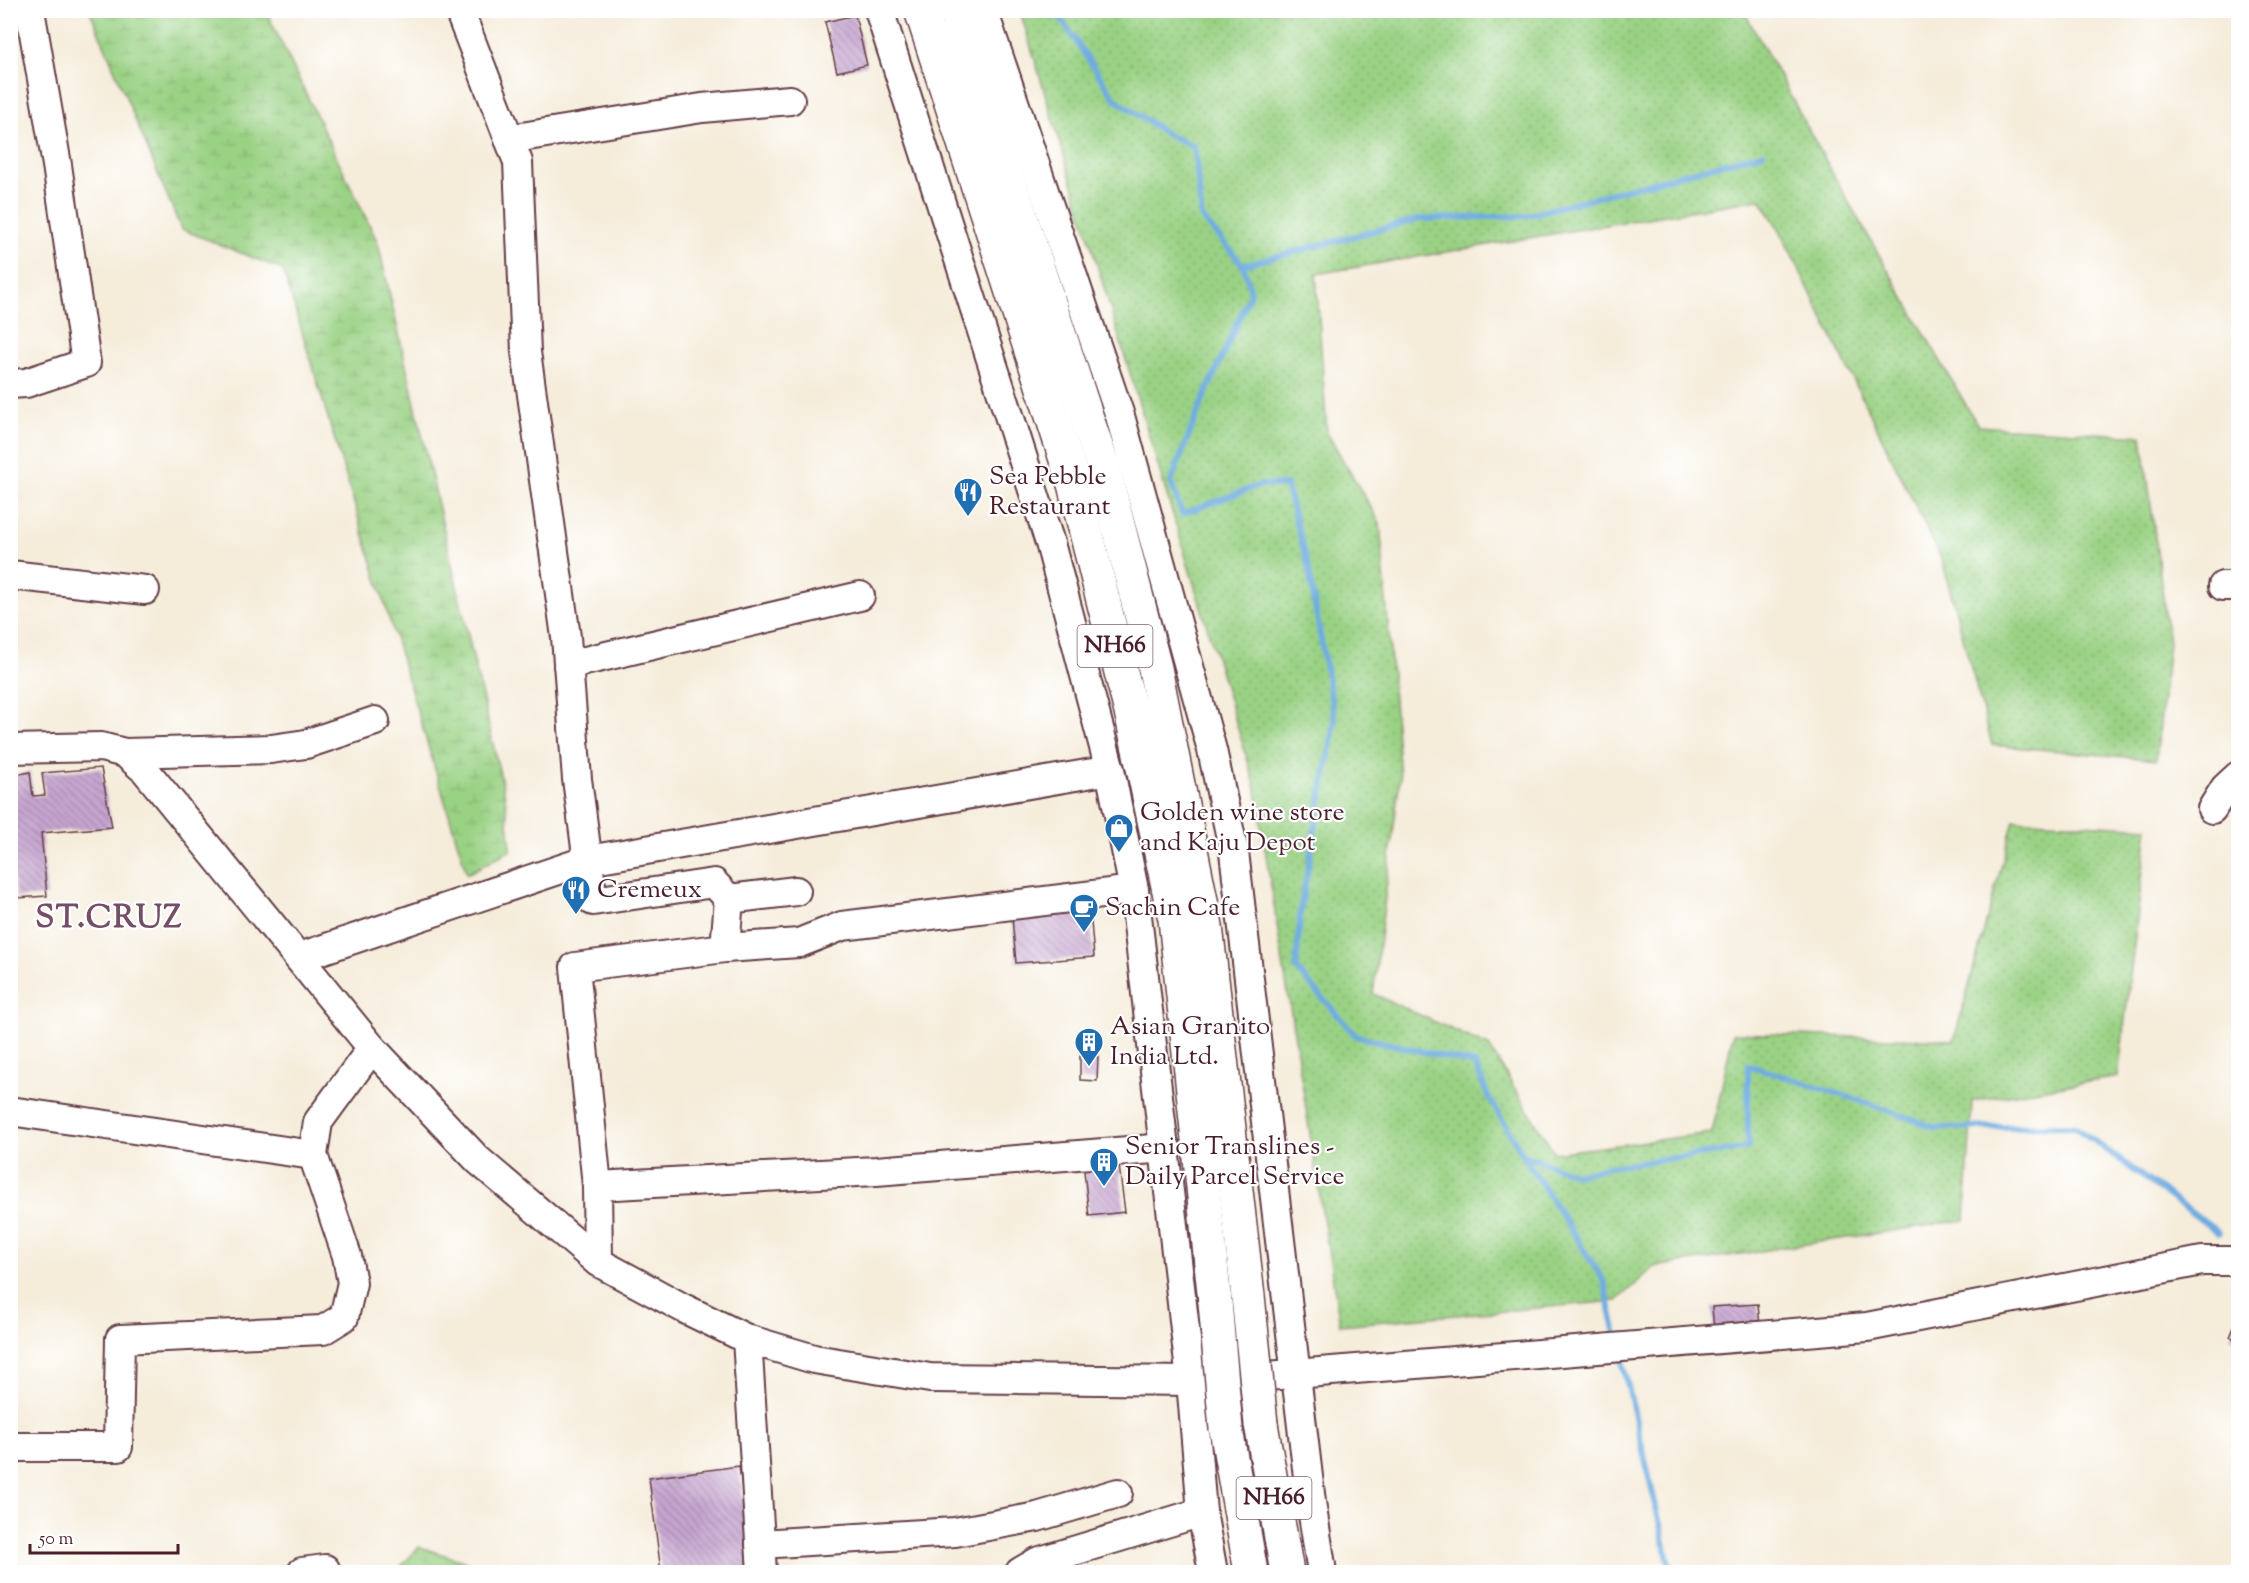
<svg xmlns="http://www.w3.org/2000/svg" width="2249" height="1583" viewBox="0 0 2249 1583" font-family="'Sorts Mill Goudy',serif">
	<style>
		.wetland { fill: url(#wetland-marsh); stroke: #727858; stroke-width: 1.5 }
		.garden { fill: url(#garden-dots); stroke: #727858; stroke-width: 1.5 }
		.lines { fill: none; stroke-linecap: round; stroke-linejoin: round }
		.stream { stroke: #6eace0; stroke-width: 6 }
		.building { fill: url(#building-back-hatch) }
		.minor-casing { stroke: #643e45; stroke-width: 32 }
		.highway-casing { stroke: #643e45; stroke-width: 36 }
		.minor { stroke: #fff; stroke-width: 28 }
		.highway { stroke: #fff; stroke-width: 33 }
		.highway-bridge-casing { stroke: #643e45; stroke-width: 36; stroke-linecap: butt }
		.highway-bridge { stroke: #fff; stroke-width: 33 }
		.labels { text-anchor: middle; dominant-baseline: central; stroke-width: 4.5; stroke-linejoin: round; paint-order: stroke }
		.shield { fill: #fff; stroke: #80626b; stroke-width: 1.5 }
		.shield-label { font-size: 24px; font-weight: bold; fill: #4a1f2b }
		.poi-label { font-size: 26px; fill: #4a1f2b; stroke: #fff; text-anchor: start }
		.district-label { font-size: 32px; font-weight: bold; letter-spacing: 1.5px; fill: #754e65; stroke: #fff }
	</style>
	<defs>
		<pattern id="wetland-marsh" width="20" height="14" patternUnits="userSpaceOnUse" patternTransform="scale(1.5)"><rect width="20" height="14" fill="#9ad284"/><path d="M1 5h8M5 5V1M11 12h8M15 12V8" fill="none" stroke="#86b472"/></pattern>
		<pattern id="garden-dots" width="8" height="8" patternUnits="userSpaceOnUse" patternTransform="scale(1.5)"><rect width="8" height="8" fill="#9ad284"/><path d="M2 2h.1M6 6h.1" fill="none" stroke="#86b472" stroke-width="1.8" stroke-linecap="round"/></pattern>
		<pattern id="building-back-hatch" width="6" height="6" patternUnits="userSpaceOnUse" patternTransform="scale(1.5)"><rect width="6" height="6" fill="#c6a5d0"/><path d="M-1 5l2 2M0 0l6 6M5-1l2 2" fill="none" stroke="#a386a9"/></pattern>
	</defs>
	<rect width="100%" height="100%" fill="#fff"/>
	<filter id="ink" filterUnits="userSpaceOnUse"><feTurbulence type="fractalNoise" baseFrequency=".0167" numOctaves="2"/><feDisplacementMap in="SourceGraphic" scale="12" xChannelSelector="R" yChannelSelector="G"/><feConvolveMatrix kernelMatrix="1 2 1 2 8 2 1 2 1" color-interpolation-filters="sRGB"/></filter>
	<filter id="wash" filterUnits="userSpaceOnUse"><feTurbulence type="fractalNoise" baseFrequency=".008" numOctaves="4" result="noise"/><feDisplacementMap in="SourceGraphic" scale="24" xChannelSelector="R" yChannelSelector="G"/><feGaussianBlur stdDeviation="1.35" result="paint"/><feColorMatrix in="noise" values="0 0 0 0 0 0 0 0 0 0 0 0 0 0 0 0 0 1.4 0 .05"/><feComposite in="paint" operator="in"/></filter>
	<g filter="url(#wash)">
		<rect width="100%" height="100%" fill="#f5ecda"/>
		<!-- wetland -->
		<g class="wetland">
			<path d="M90,11h176l112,232 127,553 6,54 -44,24 -184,-604 -102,-41z"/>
			<path d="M419,1547l70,22v3h-93z"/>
		</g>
		<!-- garden -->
		<path class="garden" d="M1020,11h724l101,185 133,230 164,10 27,207 -13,117 -164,-15 -50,-185 -162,-329 -20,-32 -444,75 11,159 53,90 20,254 -27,217 116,52 65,107 158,-20 21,-100 221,7 60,-220 134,8 -30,249 -146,24 -7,119 -311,47 -37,34 -277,24 -85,-540z"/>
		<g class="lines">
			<!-- stream -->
			<g class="stream">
				<path d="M1055,10l60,89 53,36 26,11 8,72 41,47 8,27 -52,117 -28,73 11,32 78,-29h26l22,80 27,156 -34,185 -5,62 60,68 119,28 12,30 36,61 81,126 13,58"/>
				<path d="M1243,265l177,-46 105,-3 238,-63"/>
				<path d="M1523,1155l54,20 31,-8 140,-19v-83l119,38 69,25 138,-2 145,107"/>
				<path d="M1621,1356l50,216"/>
			</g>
		</g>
		<g id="blocks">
			<!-- building -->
			<g class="building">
				<path d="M855,15l12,50 -30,7 -12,-50z"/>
				<path d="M101,768l11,59 -71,6 6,63 -31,2 -6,-46v-76l20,-4 3,24 12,-1 -3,-22z"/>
				<path d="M1090,911l4,46 -78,6 -4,-46z"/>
				<path d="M1080,1056l18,1 -1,24 -17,-1z"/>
				<path d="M1118,1158l7,54 -36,4 -6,-54z"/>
				<path d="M1758,1304l2,23 -46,3 -2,-23z"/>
				<path d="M2238,1317v23l-8,-3z"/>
				<path d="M739,1466l14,106h-92l-12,-94z"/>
			</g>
		</g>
	</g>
	<g filter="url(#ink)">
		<use href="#blocks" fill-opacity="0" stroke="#643e45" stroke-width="1.5"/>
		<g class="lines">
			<!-- minor casing -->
			<g class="minor-casing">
				<g id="minor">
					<path d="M459,10l59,152 8,190 40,285 11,142 16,122 121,-18 15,16"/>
					<path d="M879,10l171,533 60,227 24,120 57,491 11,131 11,60"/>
					<path d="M983,10l137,406 92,334 22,102 77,650 11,70"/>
					<path d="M509,139l193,-31 88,-8"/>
					<path d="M10,384l16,-1 60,-20 -29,-198 -27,-155"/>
					<path d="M10,575l135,15"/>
					<path d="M2223,586h15"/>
					<path d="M568,665l292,-69"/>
					<path d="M10,749l91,-2 24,6 20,17 227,278 106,112 120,102 85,46 64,31 67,20 116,19 261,3 104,-7 572,-47 335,-66h36"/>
					<path d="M125,753l146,-4 35,-5 69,-23"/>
					<path d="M2212,809l13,-21 13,-12"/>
					<path d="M725,948l4,-49 67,-8"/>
					<path d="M300,957l288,-97 522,-90"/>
					<path d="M10,1111l303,44"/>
					<path d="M597,1186l-22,-219 150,-19 74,-5 43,-17 292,-36"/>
					<path d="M598,1262l-1,-76 279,-15 290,-23"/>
					<path d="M747,1339l15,233"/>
					<path d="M10,1447h108l2,-108 203,-9 21,-13 8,-34 -5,-27 -34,-101 5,-33 54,-74"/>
					<path d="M760,1544l195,-12 82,-15 81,-24"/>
					<path d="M302,1572l23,-3"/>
					<path d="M1020,1572l17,-10 165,-50"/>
				</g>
			</g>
			<!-- highway casing -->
			<g class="highway-casing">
				<g id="highway">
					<path d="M921,10l153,474 58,232 43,203 40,383"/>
					<path d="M956,10l11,43 136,414 52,201 51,258 42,370"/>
					<path d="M1261,1424l26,148"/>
					<path d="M1226,1429l25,143"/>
				</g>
			</g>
			<!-- minor -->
			<use href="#minor" class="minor"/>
			<!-- highway -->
			<use href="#highway" class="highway"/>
			<!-- highway-bridge casing -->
			<g class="highway-bridge-casing">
				<g id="highway-bridge">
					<path d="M1248,1296l13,128"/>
					<path d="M1215,1302l11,127"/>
				</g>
			</g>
			<!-- highway-bridge -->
			<use href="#highway-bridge" class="highway-bridge"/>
		</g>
	</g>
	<!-- icons -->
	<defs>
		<g id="restaurant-pin" transform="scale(1.5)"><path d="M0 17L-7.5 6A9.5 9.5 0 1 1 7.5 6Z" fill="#1f6fb2" stroke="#fff"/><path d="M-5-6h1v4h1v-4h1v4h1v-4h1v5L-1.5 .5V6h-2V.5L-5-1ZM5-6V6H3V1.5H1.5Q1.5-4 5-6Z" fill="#fff"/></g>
		<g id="shop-pin" transform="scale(1.5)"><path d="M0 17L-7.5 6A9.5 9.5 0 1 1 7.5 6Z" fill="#1f6fb2" stroke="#fff"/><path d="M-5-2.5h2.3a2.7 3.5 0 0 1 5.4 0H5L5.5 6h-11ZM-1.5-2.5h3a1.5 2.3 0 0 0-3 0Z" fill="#fff"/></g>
		<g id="cafe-pin" transform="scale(1.5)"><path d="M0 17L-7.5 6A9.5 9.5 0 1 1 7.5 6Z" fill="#1f6fb2" stroke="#fff"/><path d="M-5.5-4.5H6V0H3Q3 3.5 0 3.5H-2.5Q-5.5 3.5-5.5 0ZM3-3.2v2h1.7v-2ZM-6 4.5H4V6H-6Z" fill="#fff"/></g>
		<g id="building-pin" transform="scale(1.5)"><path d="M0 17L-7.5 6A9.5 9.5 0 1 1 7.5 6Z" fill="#1f6fb2" stroke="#fff"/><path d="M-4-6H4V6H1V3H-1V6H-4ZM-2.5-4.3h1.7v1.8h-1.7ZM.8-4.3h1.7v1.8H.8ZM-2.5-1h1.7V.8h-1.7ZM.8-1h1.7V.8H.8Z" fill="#fff"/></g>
	</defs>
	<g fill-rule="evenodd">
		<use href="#restaurant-pin" x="968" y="492"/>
		<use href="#shop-pin" x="1119" y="828"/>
		<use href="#restaurant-pin" x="576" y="890"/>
		<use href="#cafe-pin" x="1084" y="908"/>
		<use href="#building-pin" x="1089" y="1042"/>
		<use href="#building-pin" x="1104" y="1162"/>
	</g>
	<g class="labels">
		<!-- shield labels -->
		<g class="shield">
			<rect x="1077.5" y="625" width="75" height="42" rx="4.5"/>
			<rect x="1236.5" y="1477" width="75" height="42" rx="4.5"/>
		</g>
		<g class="shield-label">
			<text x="1115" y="646">NH66</text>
			<text x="1274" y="1498">NH66</text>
		</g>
		<!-- poi labels -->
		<g class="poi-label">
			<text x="989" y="477">Sea Pebble<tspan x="989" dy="30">Restaurant</tspan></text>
			<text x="1140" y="813">Golden wine store<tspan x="1140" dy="30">and Kaju Depot</tspan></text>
			<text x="597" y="890">Cremeux</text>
			<text x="1105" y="908">Sachin Cafe</text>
			<text x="1110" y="1027">Asian Granito<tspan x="1110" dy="30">India Ltd.</tspan></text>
			<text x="1125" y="1147">Senior Translines -<tspan x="1125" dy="30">Daily Parcel Service</tspan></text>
		</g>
		<!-- district labels -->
		<g class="district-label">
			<text x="109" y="919">ST.CRUZ</text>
		</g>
	</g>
	<!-- margin -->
	<rect width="2249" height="1583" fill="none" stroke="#fff" stroke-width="36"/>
	<!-- scale -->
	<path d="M30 1544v9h148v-9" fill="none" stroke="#4a1f2b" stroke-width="3"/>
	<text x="39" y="1544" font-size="18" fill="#4a1f2b" stroke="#ffffff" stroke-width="4.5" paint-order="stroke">50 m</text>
</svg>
